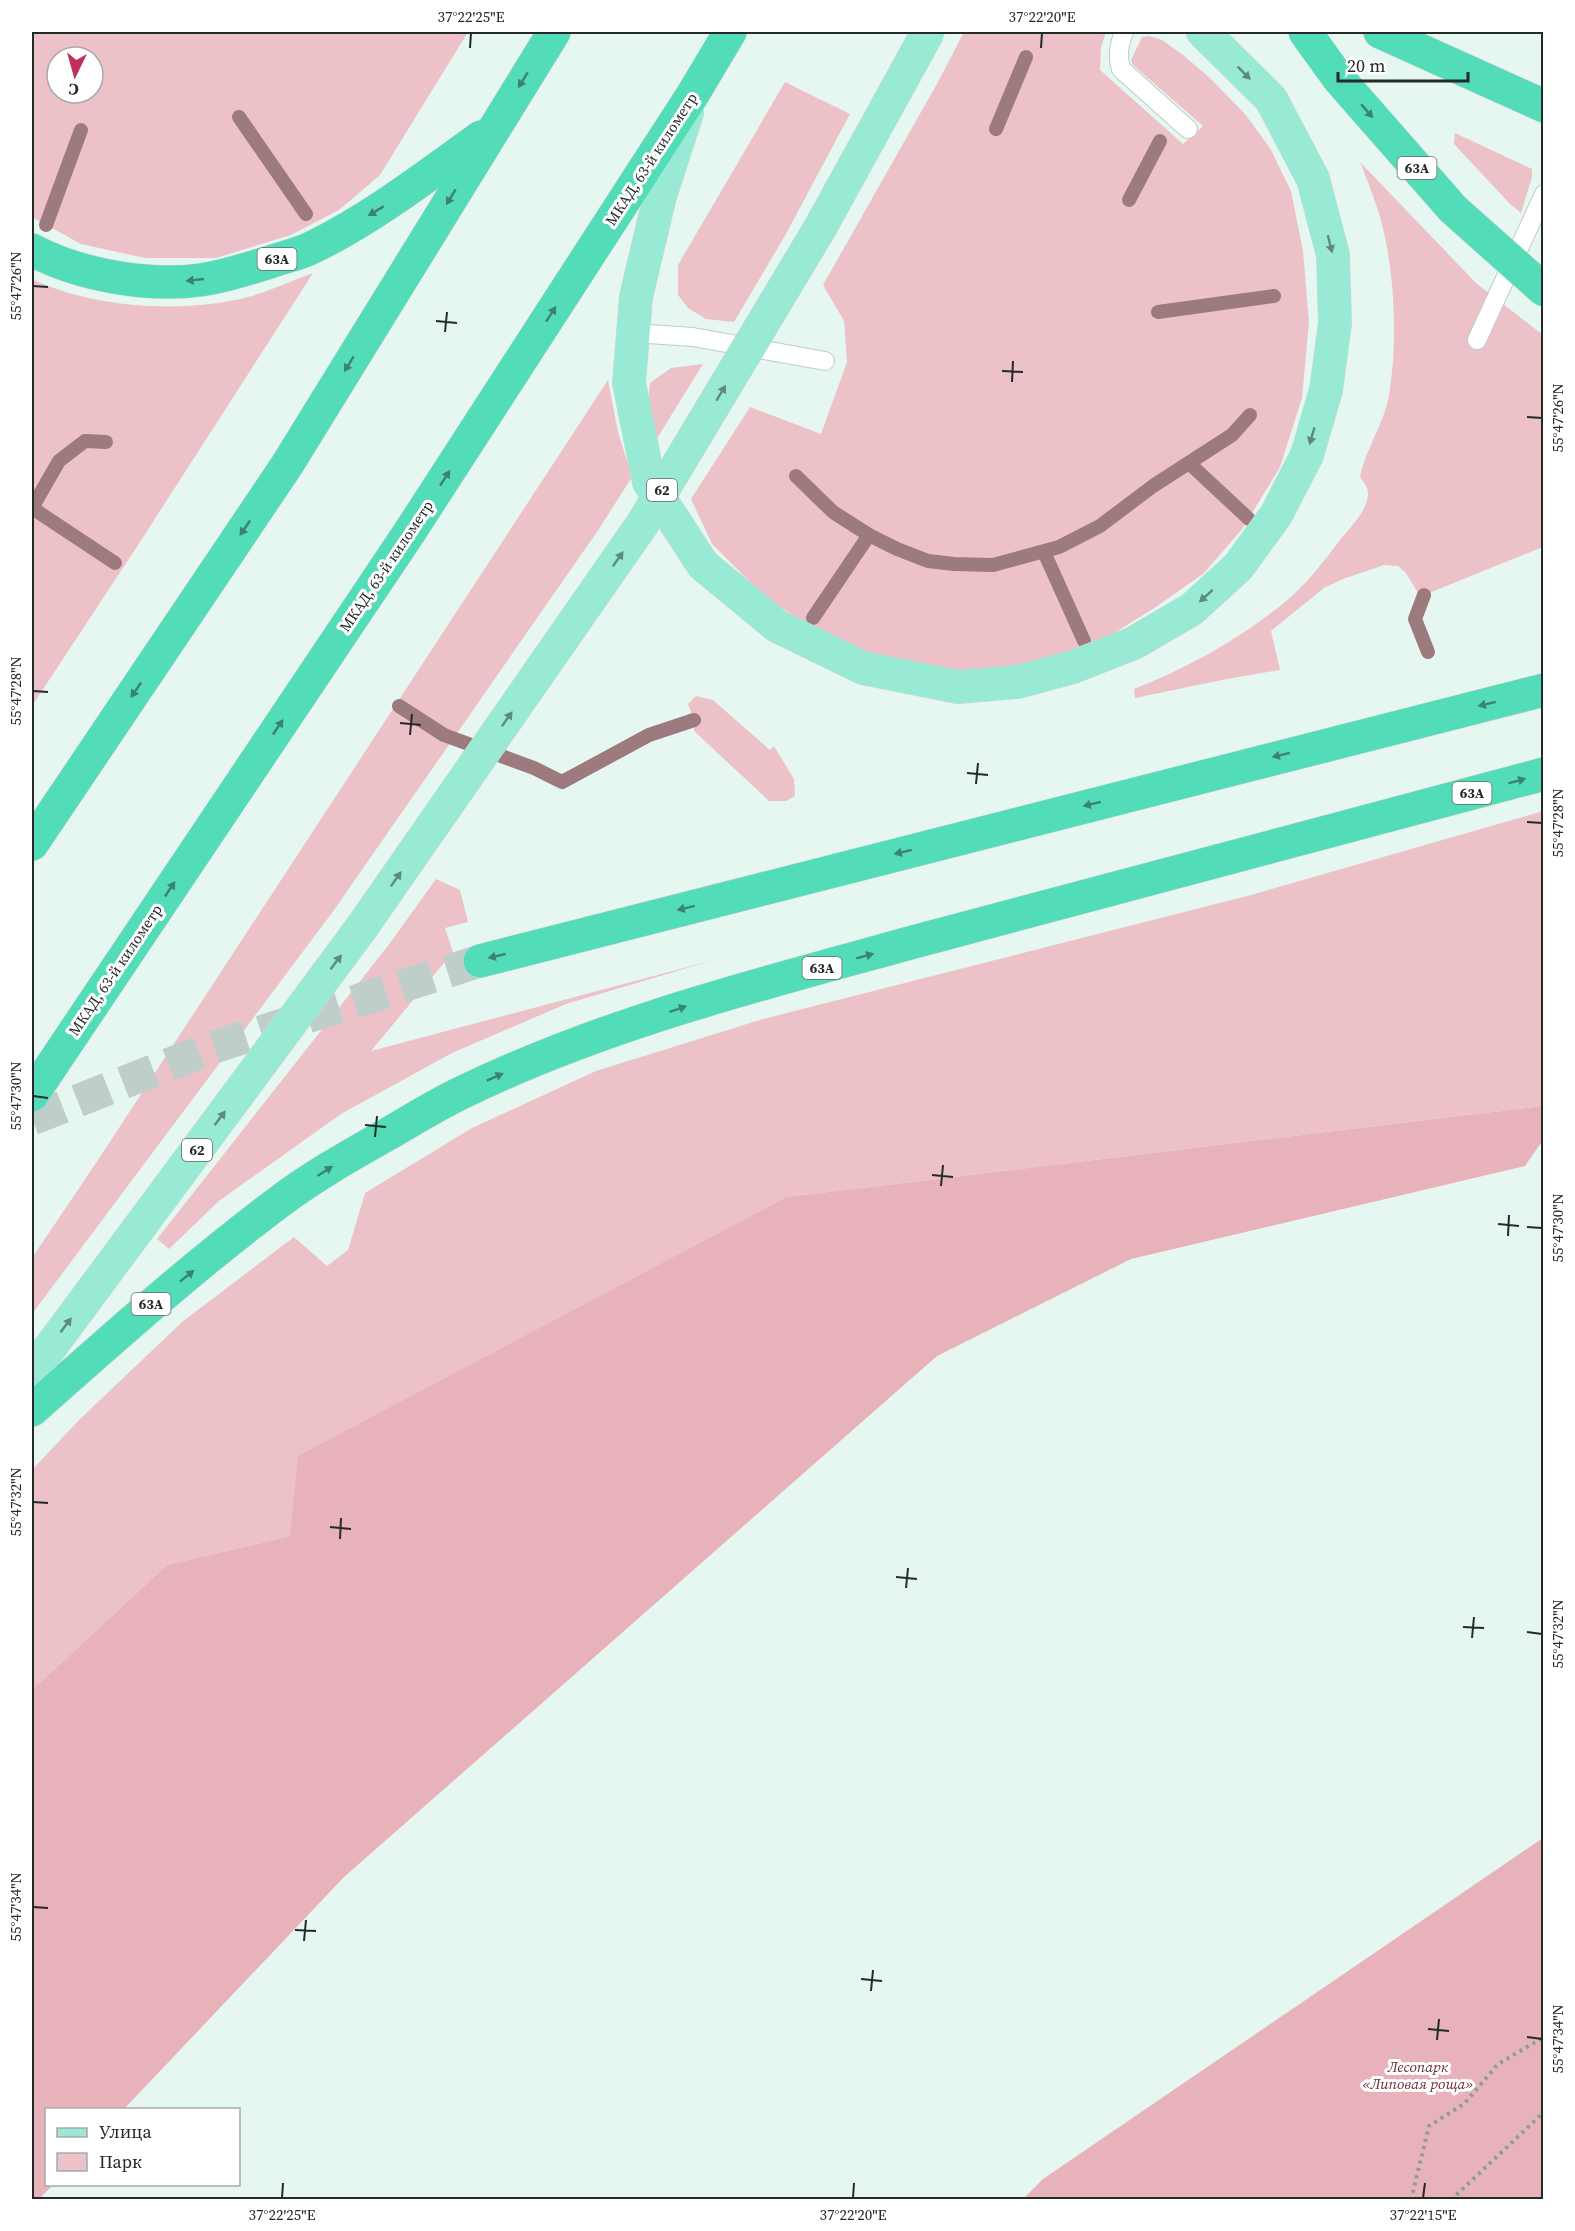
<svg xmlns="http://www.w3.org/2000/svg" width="1575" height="2231" viewBox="0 0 1575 2231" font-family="'Source Serif 4',serif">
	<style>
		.green { fill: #ecc2c8; fill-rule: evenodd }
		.forest { fill: #e8b2ba }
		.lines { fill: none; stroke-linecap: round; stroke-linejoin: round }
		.stream { stroke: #9d7a7e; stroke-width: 14 }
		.highway-tunnel { stroke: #bfcec9; stroke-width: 33; stroke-dasharray: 33 16; stroke-linecap: butt }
		.lane-casing { stroke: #bccdc7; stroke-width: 20 }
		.primary-casing { stroke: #d3d4d4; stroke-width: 34 }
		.highway-casing { stroke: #d3d4d4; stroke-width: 34 }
		.path { stroke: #8f9b97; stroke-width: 4; stroke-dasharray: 3 4.5; stroke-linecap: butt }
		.lane { stroke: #fff; stroke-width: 18 }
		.primary { stroke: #98ead4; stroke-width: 33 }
		.highway { stroke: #53dcb8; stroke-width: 33 }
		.primary-bridge-casing { stroke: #d3d4d4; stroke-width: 34; stroke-linecap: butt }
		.highway-bridge-casing { stroke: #d3d4d4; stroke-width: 34; stroke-linecap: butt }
		.primary-bridge { stroke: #98ead4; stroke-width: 33 }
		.highway-bridge { stroke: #53dcb8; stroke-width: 33 }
		.oneway { fill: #5e8a7e }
		.oneway2 { fill: #3b8370 }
		.ticks { fill: none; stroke: #232a28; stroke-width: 2 }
		.labels { text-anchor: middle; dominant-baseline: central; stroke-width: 6; stroke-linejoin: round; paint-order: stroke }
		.shield { fill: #fff; stroke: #656a68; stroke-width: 1.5 }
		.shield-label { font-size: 14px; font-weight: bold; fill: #232a28 }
		.street-label { font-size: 15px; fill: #232a28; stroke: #fff }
		.park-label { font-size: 15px; font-style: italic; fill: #6f2e3b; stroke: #fff }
		.neatline { fill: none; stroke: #232a28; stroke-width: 2 }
		.ticks-label { font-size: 15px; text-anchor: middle; fill: #232a28 }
	</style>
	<rect width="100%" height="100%" fill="#e6f7f1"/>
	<!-- green -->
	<g class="green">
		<path d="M32,32h436l-88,143 -41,35 -48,25 -75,23h-71l-64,-14 -49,-27zM57,57h36v36h-36z"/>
		<path d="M964,32h142l-5,15 -1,23 83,74 20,-18 -70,-61 -2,-5 11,-23 7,-1 13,4 21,15 27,23 35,36 25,34 21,43 12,60 6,71 -7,76 -22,69 -37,61 -39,45 -48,34 -55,34 -73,24 -47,8 -56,-5 -60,-17 -52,-22 -50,-34 -51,-51 -21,-45 59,-92 71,27 26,-72 -3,-41 -21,-36 115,-203z"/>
		<path d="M785,82l65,32 -64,120 -52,88 -28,-3 -18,-11 -10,-13v-30z"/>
		<path d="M1455,133l77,36v8l-11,36 -11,-9 -56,-60z"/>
		<path d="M1360,162l116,121 67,52v212l-119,48 -6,-2 -12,-20 -8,-7 -14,-1 -41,14 -19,9 -53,43 9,39 -53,9 -92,19 -1,-9c54,-21 106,-50 151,-87 21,-17 39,-41 55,-62 10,-13 33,-34 27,-52 -1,-3 -5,-8 -7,-11 6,-29 24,-53 29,-82 9,-54 6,-125 -9,-178 -5,-18 -13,-37 -20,-55z"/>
		<path d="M313,273l-173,269 -108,164v-427c60,29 152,35 216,18 22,-6 43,-16 65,-24z"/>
		<path d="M703,364l-47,76 -9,-28 3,-29 21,-15z"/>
		<path d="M608,380l10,52 14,45 -33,52 -265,381 -302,404v-56l66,-98z"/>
		<path d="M696,696l17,4 57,50 4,-4 20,33 1,17 -9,5h-17l-75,-70v-11l-6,-16z"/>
		<path d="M1543,811v295l-756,91 -497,339 -123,29 -135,125v-220l46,-49 104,-99 112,-85 33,29 21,-16 17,-57 107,-65 124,-57 167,-52 488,-124z"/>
		<path d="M436,879l24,11 8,32 -23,6 8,24 -82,99 343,-91 -148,44 -114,49 -111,61 -122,87 -50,48 -12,-10 233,-296z"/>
	</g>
	<!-- forest -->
	<g class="forest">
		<path d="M1543,1106v34l-18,26 -394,93 -194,97 -593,521 -220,232 -78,1v74l7,1 -14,14h-7v-509l135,-125 123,-29 8,-80 489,-259z"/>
		<path d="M1543,1838v361h-520l20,-20z"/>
	</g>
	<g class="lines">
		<!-- stream -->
		<g class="stream">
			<path d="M239,117l67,97"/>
			<path d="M996,129l30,-72"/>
			<path d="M1129,200l31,-59"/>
			<path d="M46,225l35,-95"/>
			<path d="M1158,312l116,-16"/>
			<path d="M1190,464l59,55"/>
			<path d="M796,476l37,36 36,23 28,14 31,12 26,3 39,1 66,-18 41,-21 53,-40 79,-51 18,-20"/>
			<path d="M32,508l27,-47 26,-20 21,1"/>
			<path d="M32,508l83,55"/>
			<path d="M1044,552l40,89"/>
			<path d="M1424,595l-9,24 13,33"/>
			<path d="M813,618l56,-83"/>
			<path d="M399,706l45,29 90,33 28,14 87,-47 45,-15"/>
		</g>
		<!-- highway-tunnel -->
		<path class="highway-tunnel" d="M32,1119l176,-70 272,-88"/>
		<!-- lane casing -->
		<g class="lane-casing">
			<g id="lane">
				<path d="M1124,32c-5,13 -7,23 -3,37l67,60"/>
				<path d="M633,333l60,4 132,24"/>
				<path d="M1477,340l67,-146"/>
			</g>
		</g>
		<!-- primary casing -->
		<g class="primary-casing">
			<g id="primary">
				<path d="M687,113l-27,83 -24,101 -7,86 20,99 54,83 74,61 86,42 95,19 59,-5 56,-15 61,-24 58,-34 46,-42 38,-52 31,-60 19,-65 9,-67 -2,-68 -20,-76 -42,-80 -68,-67"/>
				<path d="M32,1372l330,-445"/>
			</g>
		</g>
		<!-- highway casing -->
		<g class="highway-casing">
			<g id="highway">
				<path d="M1380,32l164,74"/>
				<path d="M32,250c47,25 115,37 168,30 23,-3 47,-11 70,-18 14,-5 30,-8 43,-15 58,-28 115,-72 168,-110"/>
				<path d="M32,844l255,-379 267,-433"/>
				<path d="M480,961l1064,-271"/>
				<path d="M32,1095l377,-562 284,-439 37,-62"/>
				<path d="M32,1410c79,-70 158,-141 243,-205 35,-27 74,-49 113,-71 24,-14 48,-29 73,-41 146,-71 304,-110 460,-153 207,-56 415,-111 623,-166"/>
			</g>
		</g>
		<!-- path -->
		<g class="path">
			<path d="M1411,2200l18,-74 35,-22 34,-40 46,-27"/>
			<path d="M1451,2200l93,-88"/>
		</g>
		<!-- lane -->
		<use href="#lane" class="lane"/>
		<!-- primary -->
		<use href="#primary" class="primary"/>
		<!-- highway -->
		<use href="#highway" class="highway"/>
		<!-- primary-bridge casing -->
		<g class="primary-bridge-casing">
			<path id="primary-bridge" d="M362,927l281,-404 177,-295 108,-196"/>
		</g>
		<!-- highway-bridge casing -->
		<g class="highway-bridge-casing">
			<path id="highway-bridge" d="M1305,32l34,47 114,130 91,81"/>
		</g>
		<!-- primary-bridge -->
		<use href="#primary-bridge" class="primary-bridge"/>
		<!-- highway-bridge -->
		<use href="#highway-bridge" class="highway-bridge"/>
	</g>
	<!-- one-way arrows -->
	<defs><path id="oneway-solid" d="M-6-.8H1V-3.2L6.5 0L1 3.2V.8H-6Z" transform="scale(1.5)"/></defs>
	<g class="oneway">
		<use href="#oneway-solid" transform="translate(1244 73) rotate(45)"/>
		<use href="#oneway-solid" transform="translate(1330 244) rotate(76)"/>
		<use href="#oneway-solid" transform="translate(721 393) rotate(-59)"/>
		<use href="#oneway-solid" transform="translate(1312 436) rotate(106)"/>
		<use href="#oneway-solid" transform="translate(618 559) rotate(-55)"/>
		<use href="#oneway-solid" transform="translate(1206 596) rotate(138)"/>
		<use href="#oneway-solid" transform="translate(507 719) rotate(-55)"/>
		<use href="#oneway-solid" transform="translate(396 879) rotate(-55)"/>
		<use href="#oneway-solid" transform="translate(336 962) rotate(-53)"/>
		<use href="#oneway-solid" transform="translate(220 1118) rotate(-53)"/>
		<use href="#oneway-solid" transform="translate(66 1325) rotate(-53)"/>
	</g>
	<g class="oneway2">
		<use href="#oneway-solid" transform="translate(523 80) rotate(122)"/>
		<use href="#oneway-solid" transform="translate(1367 111) rotate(49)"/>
		<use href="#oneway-solid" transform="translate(451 197) rotate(121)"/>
		<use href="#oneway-solid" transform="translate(376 211) rotate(149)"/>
		<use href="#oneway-solid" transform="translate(195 280) rotate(174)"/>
		<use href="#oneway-solid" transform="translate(551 314) rotate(-57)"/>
		<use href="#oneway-solid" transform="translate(349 364) rotate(121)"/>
		<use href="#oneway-solid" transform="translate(445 478) rotate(-57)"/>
		<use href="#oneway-solid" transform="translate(245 528) rotate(124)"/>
		<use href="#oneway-solid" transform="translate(136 690) rotate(124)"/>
		<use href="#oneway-solid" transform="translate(1487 704) rotate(166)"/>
		<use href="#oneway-solid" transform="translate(278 727) rotate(-56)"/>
		<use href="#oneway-solid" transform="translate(1281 755) rotate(166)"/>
		<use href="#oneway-solid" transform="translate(1517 781) rotate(-15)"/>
		<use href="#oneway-solid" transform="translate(1092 804) rotate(166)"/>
		<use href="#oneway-solid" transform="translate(903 852) rotate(166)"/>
		<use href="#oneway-solid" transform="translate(170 889) rotate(-56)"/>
		<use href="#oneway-solid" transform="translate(686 908) rotate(166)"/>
		<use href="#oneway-solid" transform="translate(497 956) rotate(166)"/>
		<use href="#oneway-solid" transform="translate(865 956) rotate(-15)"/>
		<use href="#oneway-solid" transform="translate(678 1009) rotate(-19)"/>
		<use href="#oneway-solid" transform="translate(495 1077) rotate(-24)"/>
		<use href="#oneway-solid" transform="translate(325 1171) rotate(-33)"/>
		<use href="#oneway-solid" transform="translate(187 1276) rotate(-39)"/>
	</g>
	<!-- ticks -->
	<path class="ticks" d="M470,48l1,-15M1041,48l1,-15M33,286l15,1M436,321l21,2M445,332l2,-20M1002,371l21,1M1012,382l1,-21M1527,417l15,1M33,691l15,1M400,723l21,2M410,735l2,-21M967,773l21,2M976,784l2,-21M1527,822l15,1M33,1096l15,2M365,1125l21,2M375,1137l2,-21M932,1175l21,2M941,1186l2,-21M1498,1224l21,2M1527,1227l15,1M1508,1236l1,-21M33,1502l15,1M330,1527l21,2M340,1539l1,-21M896,1577l21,2M906,1588l2,-20M1463,1627l21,1M1527,1632l15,2M1472,1638l2,-21M33,1907l15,1M295,1930l21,1M304,1941l2,-21M861,1979l21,2M871,1991l2,-21M1428,2029l21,2M1527,2037l15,2M1437,2040l2,-21M282,2198l1,-15M853,2198l1,-15M1423,2198l2,-15"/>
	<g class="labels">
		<!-- shield labels -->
		<g class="shield">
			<rect x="1397.5" y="157" width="39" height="22" rx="4.5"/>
			<rect x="257.5" y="248" width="39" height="22" rx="4.5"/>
			<rect x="647" y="479" width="30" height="22" rx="4.5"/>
			<rect x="1452.5" y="782" width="39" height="22" rx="4.5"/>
			<rect x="802.5" y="957" width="39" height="22" rx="4.5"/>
			<rect x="182" y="1139" width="30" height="22" rx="4.5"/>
			<rect x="131.5" y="1293" width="39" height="22" rx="4.5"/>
		</g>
		<g class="shield-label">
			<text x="1417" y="168">63A</text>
			<text x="277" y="259">63A</text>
			<text x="662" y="490">62</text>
			<text x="1472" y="793">63A</text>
			<text x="822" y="968">63A</text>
			<text x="197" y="1150">62</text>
			<text x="151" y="1304">63A</text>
		</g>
		<!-- street labels -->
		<g class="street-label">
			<text transform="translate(651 159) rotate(-57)">МКАД, 63-й километр</text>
			<text transform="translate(386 566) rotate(-56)">МКАД, 63-й километр</text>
			<text transform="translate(115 970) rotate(-56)">МКАД, 63-й километр</text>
		</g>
		<!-- park labels -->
		<g class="park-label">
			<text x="1418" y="2066">Лесопарк<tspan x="1418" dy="17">«Липовая роща»</tspan></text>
		</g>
	</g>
	<!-- border -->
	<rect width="1575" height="2231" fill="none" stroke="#ffffff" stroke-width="66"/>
	<!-- legend -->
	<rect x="45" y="2108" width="195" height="78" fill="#ffffff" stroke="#a7aaa9" stroke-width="1.5"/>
	<rect x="57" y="2128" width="30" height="9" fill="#98ead4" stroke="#a7aaa9" stroke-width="1.5"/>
	<text x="99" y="2138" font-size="18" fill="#232a28">Улица</text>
	<rect x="57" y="2153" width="30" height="18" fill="#ecc2c8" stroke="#a7aaa9" stroke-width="1.5"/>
	<text x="99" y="2168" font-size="18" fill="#232a28">Парк</text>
	<!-- north arrow -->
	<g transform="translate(75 75) rotate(185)"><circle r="28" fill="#ffffff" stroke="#a7aaa9" stroke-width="1.5"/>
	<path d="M0-4.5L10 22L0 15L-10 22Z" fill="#bf3058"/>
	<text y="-9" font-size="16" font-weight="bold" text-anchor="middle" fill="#232a28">С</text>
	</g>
	<!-- scale -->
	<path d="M1338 72v9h130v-9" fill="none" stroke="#232a28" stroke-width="3"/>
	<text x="1347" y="72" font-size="18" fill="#232a28" stroke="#ffffff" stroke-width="4.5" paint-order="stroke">20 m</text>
	<rect x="33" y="33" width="1509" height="2165" class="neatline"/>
	<g class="ticks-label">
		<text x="471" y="22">37°22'25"E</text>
		<text x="1042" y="22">37°22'20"E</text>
		<text transform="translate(16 286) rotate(-90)" y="5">55°47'26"N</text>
		<text transform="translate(1558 418) rotate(-90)" y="5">55°47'26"N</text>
		<text transform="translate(16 691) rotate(-90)" y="5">55°47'28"N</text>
		<text transform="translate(1558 823) rotate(-90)" y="5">55°47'28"N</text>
		<text transform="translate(16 1096) rotate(-90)" y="5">55°47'30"N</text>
		<text transform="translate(1558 1228) rotate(-90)" y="5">55°47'30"N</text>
		<text transform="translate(16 1502) rotate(-90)" y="5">55°47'32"N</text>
		<text transform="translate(1558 1634) rotate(-90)" y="5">55°47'32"N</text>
		<text transform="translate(16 1907) rotate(-90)" y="5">55°47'34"N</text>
		<text transform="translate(1558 2039) rotate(-90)" y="5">55°47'34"N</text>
		<text x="282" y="2220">37°22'25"E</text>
		<text x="853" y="2220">37°22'20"E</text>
		<text x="1423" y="2220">37°22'15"E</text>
	</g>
</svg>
